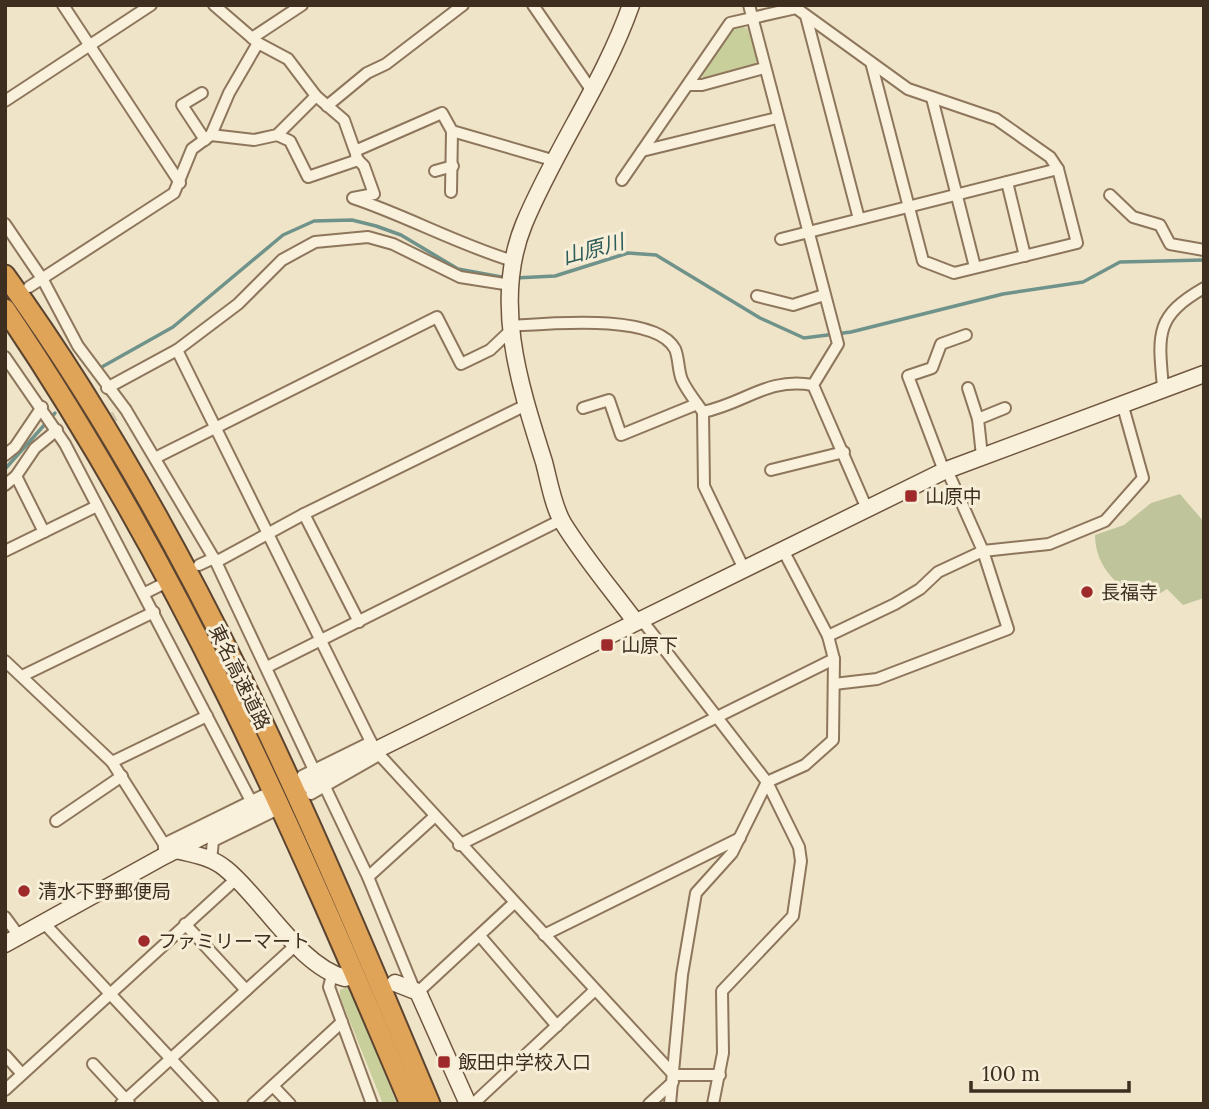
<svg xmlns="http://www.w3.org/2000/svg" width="1209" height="1109" viewBox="0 0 1209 1109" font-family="Lora,'Noto Sans JP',serif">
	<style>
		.green { fill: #c9cf9b }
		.cemetery { fill: #bfc49a }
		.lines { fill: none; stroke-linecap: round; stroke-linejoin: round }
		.stream { stroke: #6f938a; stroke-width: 3.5 }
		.street-tunnel { stroke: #ccc0a6; stroke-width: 10; stroke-dasharray: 10 5; stroke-linecap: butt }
		.street-casing { stroke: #8d765c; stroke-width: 14 }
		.secondary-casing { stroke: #6f573f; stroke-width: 19 }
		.highway-casing { stroke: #5b4430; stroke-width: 23 }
		.street { stroke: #faf1dc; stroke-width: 10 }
		.secondary { stroke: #faf1dc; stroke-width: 16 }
		.highway { stroke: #e0a458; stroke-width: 19 }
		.poi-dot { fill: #9e2a2b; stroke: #f7eed8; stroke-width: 2.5 }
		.labels { text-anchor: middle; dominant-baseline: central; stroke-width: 6; stroke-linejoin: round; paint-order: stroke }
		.poi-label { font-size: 19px; fill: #3d2e20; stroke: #f7eed8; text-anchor: start }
		.street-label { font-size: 19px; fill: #3d2e20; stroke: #f7eed8 }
		.water-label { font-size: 21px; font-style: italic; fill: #2f5d5a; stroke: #f7eed8 }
	</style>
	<rect width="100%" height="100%" fill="#f0e4c8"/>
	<!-- green -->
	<g class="green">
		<path d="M741,26l7,3 9,32 -4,5 -49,13 -2,-3 31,-48z"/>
		<path d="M349,986l48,118h-14l-43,-107v-7z"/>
	</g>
	<!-- cemetery -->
	<path class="cemetery" d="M1180,494l24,28v76l-21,7 -16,-16 -21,13c-28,-13 -51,-36 -51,-67l29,-10 27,-22z"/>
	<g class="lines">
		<!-- stream -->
		<g class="stream">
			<path d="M515,278l40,-2 73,-23 28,2 104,63 44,20 47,-6 152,-38 80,-12 37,-20 84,-2"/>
			<path d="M100,368l73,-41 110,-92 31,-14 38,-1 24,6 25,9 57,34 49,9"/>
			<path d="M5,469l50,-56"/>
		</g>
		<!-- street-tunnel -->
		<path class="street-tunnel" d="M74,439l41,-23"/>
		<!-- street casing -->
		<g class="street-casing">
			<g id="street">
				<path d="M63,5l117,178"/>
				<path d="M214,5l44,38 30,16 28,37 28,24 11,31 87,-38 10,18 100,29"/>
				<path d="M533,5l59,86"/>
				<path d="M749,5l89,339 -25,41 54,124"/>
				<path d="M806,16l53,203"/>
				<path d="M252,38l50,-33"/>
				<path d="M688,85h14l62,-17"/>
				<path d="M202,93l-20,12 23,35"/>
				<path d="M932,98l43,169"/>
				<path d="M5,101l146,-96"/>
				<path d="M327,106l40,-33 19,-9 77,-59"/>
				<path d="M211,135l18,-42 29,-50"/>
				<path d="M277,135l13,6 18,36 50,-17 -2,-5"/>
				<path d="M642,151l135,-33"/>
				<path d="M358,160l6,6 10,28 -21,4c54,18 104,46 160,63"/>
				<path d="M435,171l18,-5"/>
				<path d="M622,180l108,-157 66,-15 112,81 88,30 54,38 8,12 19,74 -123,30 -31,-12 -52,-199"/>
				<path d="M1007,182l18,74"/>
				<path d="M451,192l1,-61"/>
				<path d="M1110,195l23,22 27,8 10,19 34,6"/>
				<path d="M5,224l38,56 35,66 48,64 90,152 98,208"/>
				<path d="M781,239l277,-70"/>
				<path d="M29,287l145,-94 18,-44 19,-14 43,5 23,-5 39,-39"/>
				<path d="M757,296l36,9 31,-10"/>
				<path d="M509,326c36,-2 146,-14 166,23 4,9 3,22 7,31 5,11 14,22 21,32 43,-9 64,-35 110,-27"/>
				<path d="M177,350l198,400 299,325h46"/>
				<path d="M5,357l60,87 186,357"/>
				<path d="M1163,387c-5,-53 -8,-71 41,-99"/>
				<path d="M107,388l70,-38 61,-46 44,-44 33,-18 53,-5 25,7 67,33 51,8"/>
				<path d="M968,388l10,31"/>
				<path d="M583,408l26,-8 12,35 76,-31"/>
				<path d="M703,412l1,74 40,83"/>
				<path d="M5,455l10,-8 27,-40"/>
				<path d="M982,456l-4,-37 27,-11"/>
				<path d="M155,458l282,-141 24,47 29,-14 19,-18"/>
				<path d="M771,470l73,-18"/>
				<path d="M944,471l-36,-95 24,-8 9,-24 25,-9"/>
				<path d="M16,476l28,56"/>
				<path d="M5,485l11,-9 19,-28 22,-18"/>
				<path d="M304,514l55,108"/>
				<path d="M5,551l92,-45"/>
				<path d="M216,562l88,-48 222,-109"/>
				<path d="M199,565l15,-7"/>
				<path d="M145,593l14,-7"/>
				<path d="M641,619l126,163 32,65 2,14 -8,55 -71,75 1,62 -10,51"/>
				<path d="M828,636l67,-32 25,-15 18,-17 45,-21 66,-7 56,-23 38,-43 -21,-75"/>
				<path d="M5,661l107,101 52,82v12"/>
				<path d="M267,667l294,-147"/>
				<path d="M22,676l132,-64"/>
				<path d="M834,684l43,-5 131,-50 -25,-78 -36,-81"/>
				<path d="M112,762l95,-46"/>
				<path d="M302,776l69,-34"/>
				<path d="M325,787l43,90 46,112"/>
				<path d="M311,794l68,-39"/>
				<path d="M56,821l66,-45"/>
				<path d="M164,844l100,-49"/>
				<path d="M459,845l375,-186"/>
				<path d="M211,860l2,-19 59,-29"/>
				<path d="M368,877l66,-60"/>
				<path d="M5,917l14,19"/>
				<path d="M44,923l169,181"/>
				<path d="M185,924l61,66"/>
				<path d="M544,935l196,-97"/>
				<path d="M480,936l77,90"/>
				<path d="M332,975l-3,12 43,117"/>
				<path d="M418,992l96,-89"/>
				<path d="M5,1055l17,19"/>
				<path d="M93,1064l36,39"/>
				<path d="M273,1086l17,18"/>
				<path d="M5,1090l231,-211"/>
				<path d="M121,1104l176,-160"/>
				<path d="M253,1104l89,-82"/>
				<path d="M473,1104l122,-114"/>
				<path d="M649,1104l24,-22"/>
				<path d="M670,1104l12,-129 14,-82 36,-40 35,-71 38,-17 28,-25 1,-81 -6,-23 -45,-86"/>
			</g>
		</g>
		<!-- secondary casing -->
		<g class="secondary-casing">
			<g id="secondary">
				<path d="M631,5c-27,77 -76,144 -107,219 -32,78 -4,162 20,238 5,19 9,44 19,61 21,34 48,66 72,98"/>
				<path d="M307,784l637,-313 260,-97"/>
				<path d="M176,850c17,4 36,7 50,19 37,30 73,97 119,109"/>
				<path d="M5,944l159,-88 104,-53"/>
				<path d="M395,983l23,9 50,112"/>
			</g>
		</g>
		<!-- highway casing -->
		<g class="highway-casing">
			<g id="highway">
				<path d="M5,275c183,253 305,543 425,829"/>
				<path d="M5,309c171,252 287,516 405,795"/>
			</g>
		</g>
		<!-- street -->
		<use href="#street" class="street"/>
		<!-- secondary -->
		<use href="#secondary" class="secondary"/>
		<!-- highway -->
		<use href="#highway" class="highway"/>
	</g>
	<!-- markers -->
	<g class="poi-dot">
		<rect x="904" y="489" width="14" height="14" rx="3.5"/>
		<circle cx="1087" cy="592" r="7"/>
		<rect x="600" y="638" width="14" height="14" rx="3.5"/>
		<circle cx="24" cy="891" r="7"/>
		<circle cx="144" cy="941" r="7"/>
		<rect x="437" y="1055" width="14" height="14" rx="3.5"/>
	</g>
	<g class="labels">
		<!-- poi labels -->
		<g class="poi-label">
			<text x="925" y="496">山原中</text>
			<text x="1101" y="592">長福寺</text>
			<text x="621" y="645">山原下</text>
			<text x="38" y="891">清水下野郵便局</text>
			<text x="158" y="941">ファミリーマート</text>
			<text x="458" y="1062">飯田中学校入口</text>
		</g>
		<!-- street labels -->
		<g class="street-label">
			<text transform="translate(240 677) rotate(64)">東名高速道路</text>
		</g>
		<!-- water labels -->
		<g class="water-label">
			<text transform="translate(593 249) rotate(-15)">山原川</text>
		</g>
	</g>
	<!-- border -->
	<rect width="1209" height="1109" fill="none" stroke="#3d2e20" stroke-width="14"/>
	<!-- scale -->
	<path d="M971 1081v10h158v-10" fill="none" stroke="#3d2e20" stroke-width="3.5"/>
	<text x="982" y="1081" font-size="21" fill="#3d2e20" stroke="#f7eed8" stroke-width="5" paint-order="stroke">100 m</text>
</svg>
